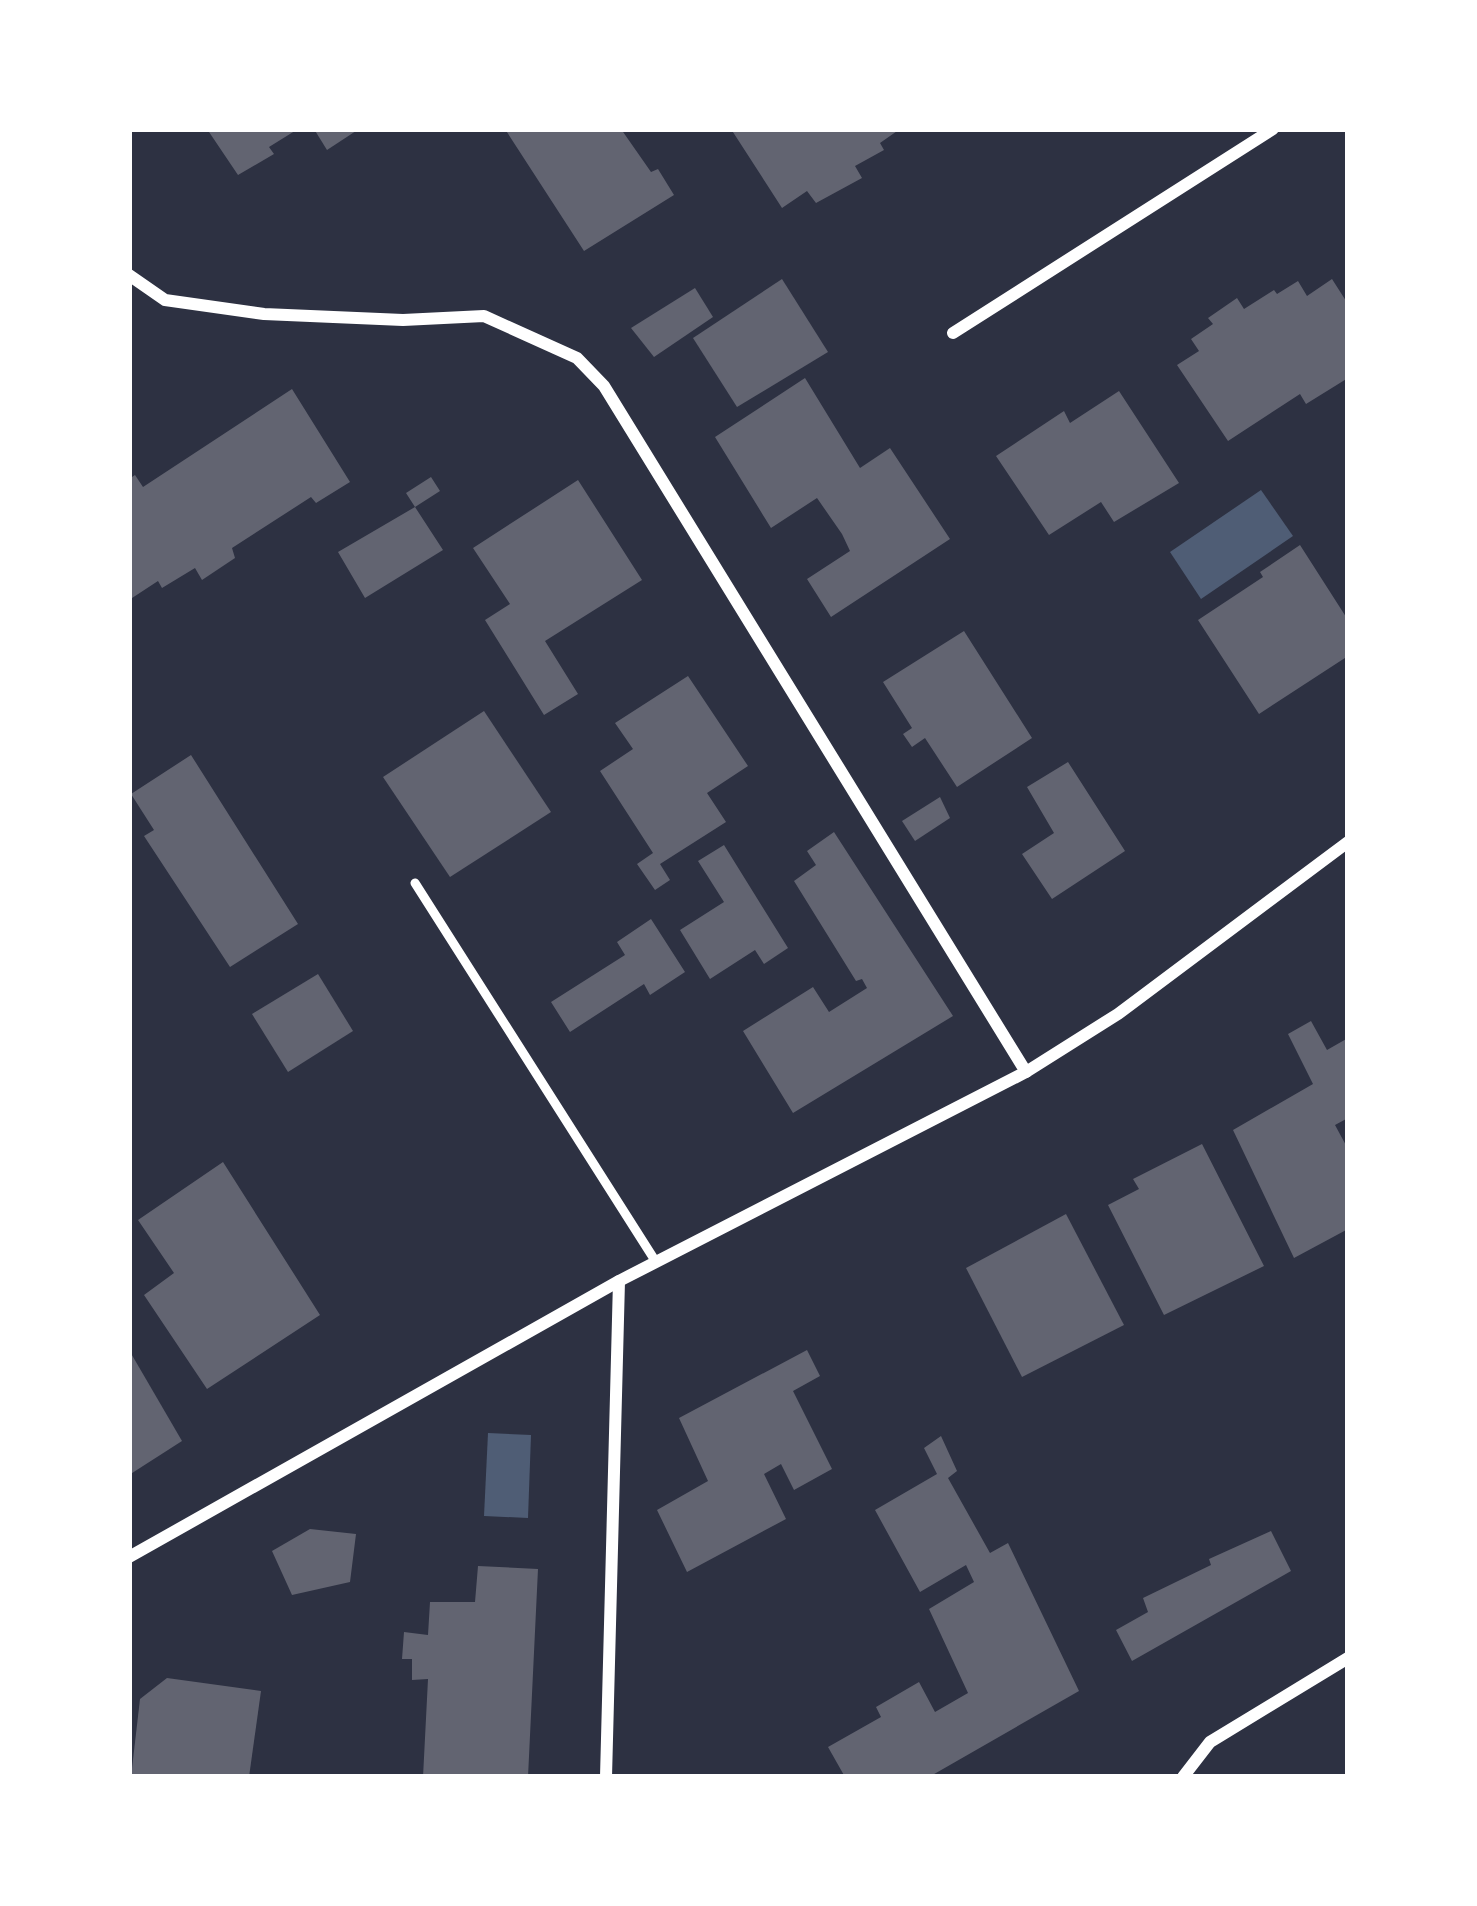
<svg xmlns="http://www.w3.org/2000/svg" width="1477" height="1906" viewBox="0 0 1477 1906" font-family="'Alegreya Sans',sans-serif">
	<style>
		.water { fill: #4f5d75 }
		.building { fill: #626471 }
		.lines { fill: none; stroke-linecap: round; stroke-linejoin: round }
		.service { stroke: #fff; stroke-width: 9 }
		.minor { stroke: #fff; stroke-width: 12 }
	</style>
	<rect width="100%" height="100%" fill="#2d3142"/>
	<!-- water -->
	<g class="water">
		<path d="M1261,490l32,46 -92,63 -31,-47z"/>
		<path d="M488,1433l43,2 -3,83 -44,-2z"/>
	</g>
	<!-- building -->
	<g class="building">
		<path d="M207,129h91l-29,18 5,7 -36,21z"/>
		<path d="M314,129h45l-32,21z"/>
		<path d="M505,129h116l30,43 7,-3 16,26 -90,56z"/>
		<path d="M731,129h169l-20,14 4,7 -29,16 7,12 -46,25 -9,-12 -25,17z"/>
		<path d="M782,279l46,73 -91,55 -44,-69z"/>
		<path d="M1332,279l16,25v74l-42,26 -6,-10 -72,47 -51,-76 22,-14 -8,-12 22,-15 -5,-6 29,-20 7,11 30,-19 3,4 21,-13 9,15z"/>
		<path d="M695,288l18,29 -59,40 -23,-29z"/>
		<path d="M805,378l55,90 30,-20 60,91 -119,78 -24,-38 43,-28 -8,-17 -25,-36 -46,30 -56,-91z"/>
		<path d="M292,389l58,93 -34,21 -5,-6 -79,51 3,10 -33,22 -7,-12 -33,20 -4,-7 -29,19v-121l6,-4 8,12z"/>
		<path d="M1119,391l60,92 -65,39 -13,-20 -52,33 -53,-79 68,-45 6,12z"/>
		<path d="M431,477l9,14 -25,16 28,43 -78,48 -27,-46 77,-45 -9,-14z"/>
		<path d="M578,480l64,100 -97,61 33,53 -34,21 -59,-95 25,-16 -37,-56z"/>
		<path d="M1300,545l48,75v36l-89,58 -61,-94 65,-43 -3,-5z"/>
		<path d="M964,631l68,107 -75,49 -32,-49 -13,9 -9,-13 9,-6 -29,-46z"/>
		<path d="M688,676l60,90 -41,27 19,29 -66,42 10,16 -15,10 -18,-26 16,-11 -53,-82 33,-22 -18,-26z"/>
		<path d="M484,711l67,101 -101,65 -67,-100z"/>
		<path d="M191,755l107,169 -68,43 -86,-131 10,-6 -23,-36z"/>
		<path d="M1068,762l57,89 -73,48 -30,-45 32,-21 -27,-46z"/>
		<path d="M940,797l10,21 -35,23 -13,-20z"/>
		<path d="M834,832l119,184 -160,97 -50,-82 70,-44 16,25 38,-24 -5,-9 -6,2 -62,-100 22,-16 -9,-14z"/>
		<path d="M724,845l64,103 -24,16 -9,-14 -45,29 -30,-49 44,-28 -26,-41z"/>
		<path d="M651,919l34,53 -35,23 -6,-11 -74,48 -19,-30 74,-47 -8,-13z"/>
		<path d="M318,974l35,57 -65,41 -36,-58z"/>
		<path d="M1311,1021l16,29 21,-12v80l-13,7 13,24v80l-54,29 -61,-128 80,-46 -25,-50z"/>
		<path d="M1202,1144l62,122 -100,49 -56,-110 31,-16 -6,-10z"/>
		<path d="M223,1162l97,153 -113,74 -63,-94 30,-22 -36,-53z"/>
		<path d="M1066,1214l58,111 -102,52 -56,-109z"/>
		<path d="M129,1350l53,91 -53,34z"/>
		<path d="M807,1350l13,26 -27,15 39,78 -38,21 -13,-26 -17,10 22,45 -99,53 -30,-62 51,-29 -29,-63z"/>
		<path d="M941,1436l16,35 -9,7 42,75 18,-10 71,148 -150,86h-84l-17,-30 53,-30 -5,-10 43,-25 16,30 33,-19 -39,-84 45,-27 -8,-17 -46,27 -45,-82 62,-36 -13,-26z"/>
		<path d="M310,1529l46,5 -6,48 -58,13 -20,-44z"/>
		<path d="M1271,1531l20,40 -159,90 -16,-31 32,-18 -5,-14 68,-33 -2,-6z"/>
		<path d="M478,1566l60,3 -10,208h-105l5,-98 -16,1v-21h-10l2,-27 24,3 2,-33h45z"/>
		<path d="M167,1678l94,13 -12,86h-118l9,-78z"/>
	</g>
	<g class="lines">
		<!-- service -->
		<path class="service" d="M415,883l241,379"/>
		<!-- minor -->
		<g class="minor">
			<path d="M129,275l36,25 99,14 139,6 81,-4 93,42 27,28 422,686"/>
			<path d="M953,333l320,-204"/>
			<path d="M129,1557l490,-276 407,-209 92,-58 230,-172"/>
			<path d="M606,1777l13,-496"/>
			<path d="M1183,1777l27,-35 138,-84"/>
		</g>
	</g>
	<!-- border -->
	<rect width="1477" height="1906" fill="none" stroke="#ffffff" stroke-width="264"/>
</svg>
